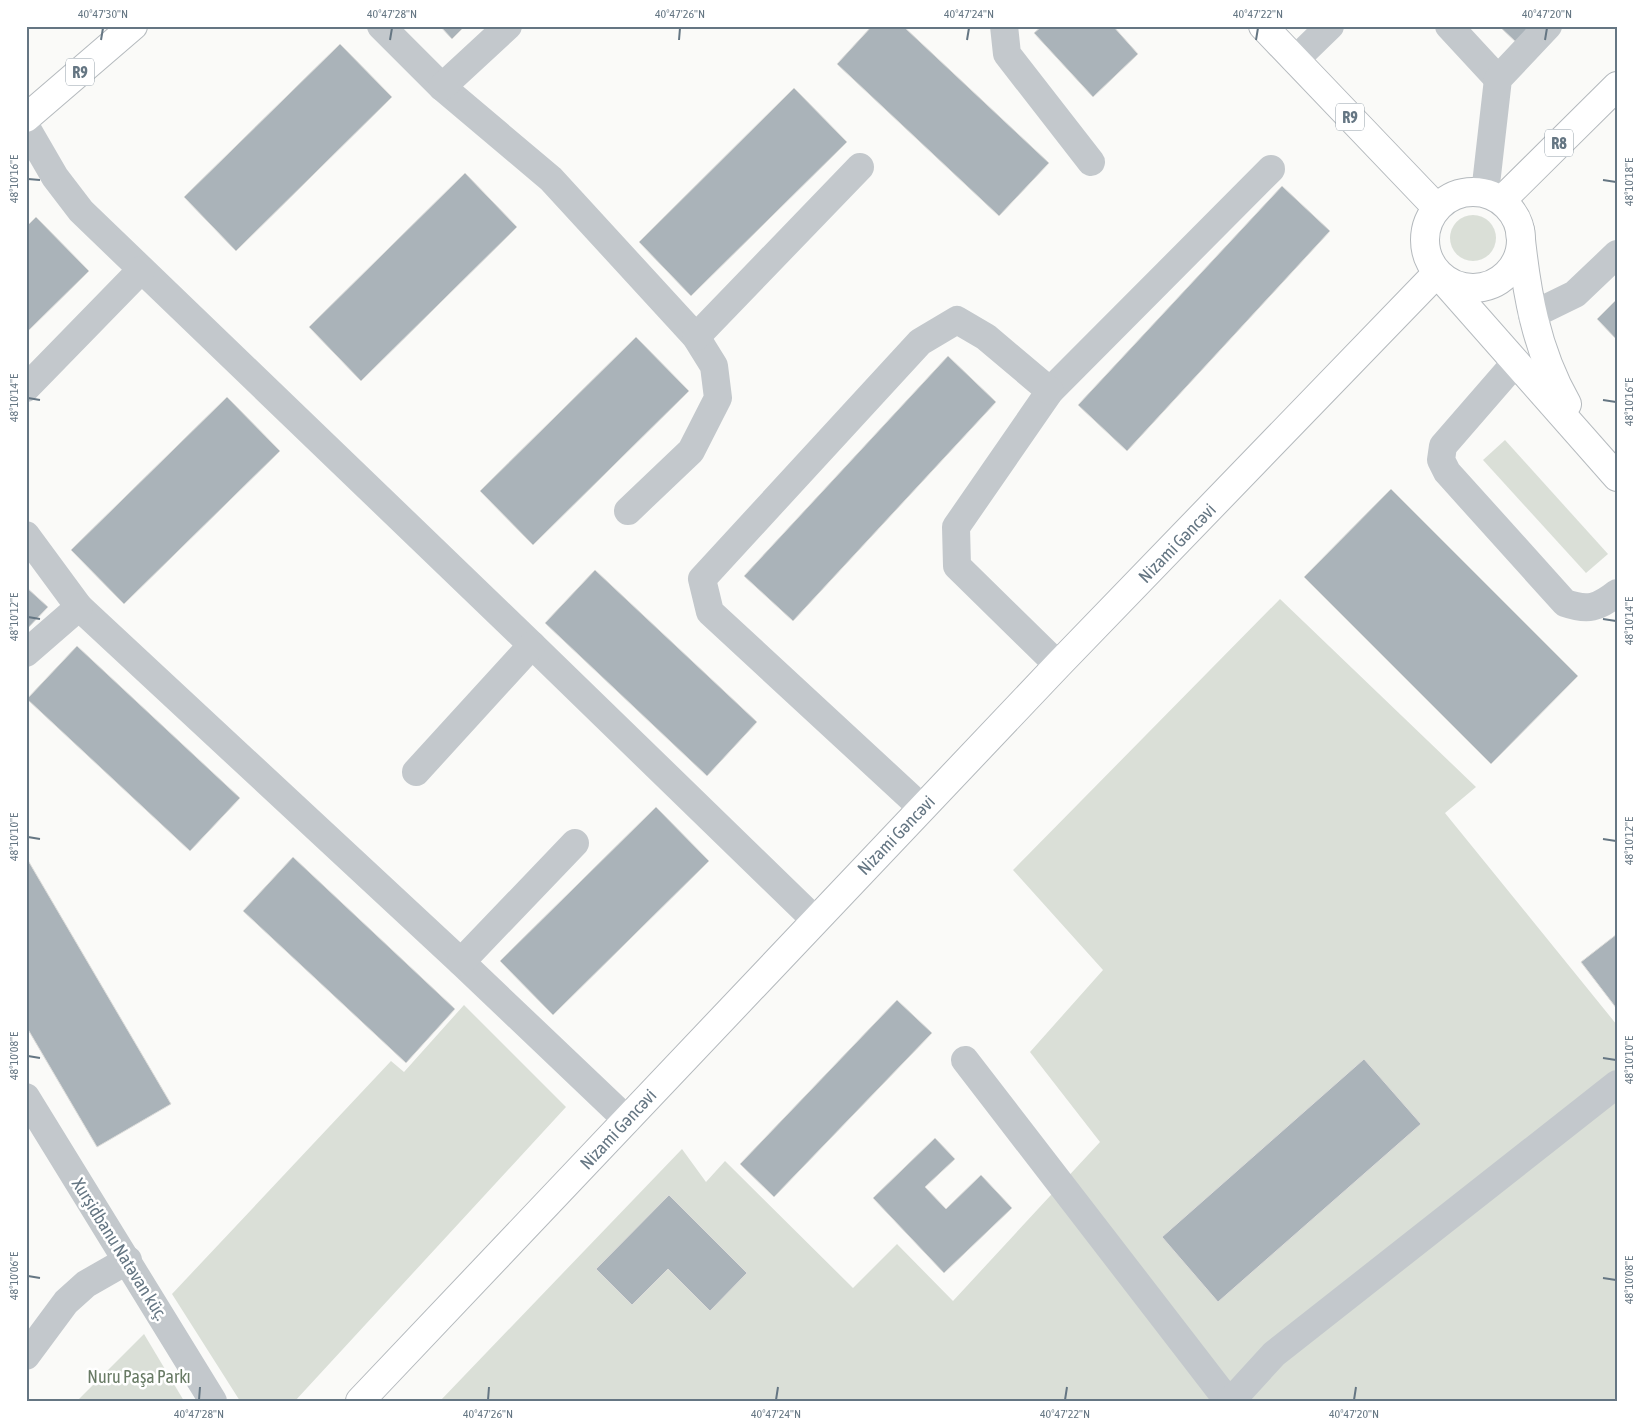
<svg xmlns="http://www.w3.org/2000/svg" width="1643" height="1427" viewBox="0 0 1643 1427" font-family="'Asap Condensed',sans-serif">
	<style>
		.green { fill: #dadfd7 }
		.building { fill: #aab3b9; stroke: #dcdcda }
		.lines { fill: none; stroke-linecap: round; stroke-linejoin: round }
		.major-casing { stroke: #b5babe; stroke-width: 30 }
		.highway-casing { stroke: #b4b9bd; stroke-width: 30 }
		.minor { stroke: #c3c8cc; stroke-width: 28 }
		.major { stroke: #fff; stroke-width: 28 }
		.highway { stroke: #fff; stroke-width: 28 }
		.ticks { fill: none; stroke: #657683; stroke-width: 2 }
		.labels { text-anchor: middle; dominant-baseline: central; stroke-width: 5; stroke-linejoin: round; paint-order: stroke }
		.shield { fill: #fff; stroke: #939fa8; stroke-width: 1 }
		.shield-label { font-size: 16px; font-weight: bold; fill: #657683 }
		.street-label { font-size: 18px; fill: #657683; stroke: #fff }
		.park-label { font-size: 18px; fill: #687a64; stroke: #fff }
		.neatline { fill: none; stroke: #657683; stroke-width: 2 }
		.ticks-label { font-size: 12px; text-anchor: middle; fill: #657683 }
	</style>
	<rect width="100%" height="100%" fill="#fafaf8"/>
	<!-- green -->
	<g class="green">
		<circle cx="1473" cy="238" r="23"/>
		<path d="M1505,440l103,114 -22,19 -103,-113z"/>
		<path d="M1280,599l196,188 -31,26 172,212v376h-1177l242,-252 24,33 19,-21 128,127 44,-44 56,57 147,-159 -70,-90 73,-82 -90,-100z"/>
		<path d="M464,1005l102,102 -271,294h-55l-68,-107 219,-233 13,11z"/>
		<path d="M144,1334l40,67h-107z"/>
	</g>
	<!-- building -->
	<g class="building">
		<path d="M440,26h25l-13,13z"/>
		<path d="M872,26h31l146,137 -50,53 -162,-152z"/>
		<path d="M1042,26h71l25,28 -45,43 -59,-64z"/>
		<path d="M1499,26h36l-17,18z"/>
		<path d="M340,44l52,53 -156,154 -52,-54z"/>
		<path d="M794,88l53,54 -156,154 -52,-54z"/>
		<path d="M465,173l52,54 -156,154 -52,-54z"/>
		<path d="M1282,186l48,45 -203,220 -49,-46z"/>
		<path d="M36,217l53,54 -63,62v-106z"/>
		<path d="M1617,299v41l-20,-21z"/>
		<path d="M636,337l53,54 -156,154 -53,-54z"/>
		<path d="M948,356l48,46 -203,219 -49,-45z"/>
		<path d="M227,397l53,54 -156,153 -53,-54z"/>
		<path d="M1391,489l187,187 -87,88 -187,-187z"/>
		<path d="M595,570l162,152 -50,54 -162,-153z"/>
		<path d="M26,587l22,20 -22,23z"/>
		<path d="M77,646l163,152 -50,53 -163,-152z"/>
		<path d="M656,807l53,54 -156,154 -53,-54z"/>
		<path d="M26,857l145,247 -74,43 -71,-121z"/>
		<path d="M293,857l162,152 -49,54 -163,-152z"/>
		<path d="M1617,934v75l-36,-47z"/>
		<path d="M897,1000l35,33 -158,164 -34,-33z"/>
		<path d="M1364,1059l57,65 -203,178 -56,-65z"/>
		<path d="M935,1138l20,21 -30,28 21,22 35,-34 31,33 -68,65 -71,-75z"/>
		<path d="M669,1195l78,78 -37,38 -42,-42 -36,36 -36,-36z"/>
	</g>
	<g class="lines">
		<!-- major casing -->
		<g class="major-casing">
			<g id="major">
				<path d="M1263,26l173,181"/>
				<path d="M26,118l107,-92"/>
				<path d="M1520,230c6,61 16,120 47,174"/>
				<path d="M1437,273l180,204"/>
			</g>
		</g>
		<!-- highway casing -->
		<g class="highway-casing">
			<g id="highway">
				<circle cx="1473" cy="240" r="48"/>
				<path d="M1502,200l115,-114"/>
				<path d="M360,1401l698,-736 379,-392"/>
			</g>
		</g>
		<!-- minor -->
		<g class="minor">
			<path d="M381,26l61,61 109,92 145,158 18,29 4,32 -27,53 -63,60"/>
			<path d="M1004,26l3,28 84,108"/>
			<path d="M1449,26l49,53"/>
			<path d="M1295,60l35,-34"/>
			<path d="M442,87l66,-61"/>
			<path d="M26,127l29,50 26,34 451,434 283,275"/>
			<path d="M1485,193l13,-114 50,-53"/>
			<path d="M1532,315l43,-21 42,-40"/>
			<path d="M696,337l164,-170"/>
			<path d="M1516,362l-73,84 -2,14 6,12 118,131c23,8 33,5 52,-10"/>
			<path d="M26,388l115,-118"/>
			<path d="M26,535l53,72 382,355 166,158"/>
			<path d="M26,653l53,-46"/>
			<path d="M1058,665l-101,-99 -1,-39 94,-136 221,-222"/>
			<path d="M416,772l116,-127"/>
			<path d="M922,808l-212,-196 -8,-33 218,-237 37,-22 29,17 64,54"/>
			<path d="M461,962l114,-119"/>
			<path d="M965,1060l263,341"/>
			<path d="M26,1097l187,304"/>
			<path d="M26,1356l40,-54 20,-18 42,-24"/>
			<path d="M1231,1401l43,-47 343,-270"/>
		</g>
		<!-- major -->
		<use href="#major" class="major"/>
		<!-- highway -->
		<use href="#highway" class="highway"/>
	</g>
	<!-- ticks -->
	<path class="ticks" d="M101,40l2,-12M390,40l2,-12M679,40l1,-12M967,40l2,-12M1256,40l2,-12M1545,40l2,-12M28,179l12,1M1603,180l13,2M28,398l12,2M1603,400l13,2M28,617l12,2M1603,619l13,2M28,837l12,2M1603,839l13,2M28,1056l12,2M1603,1058l13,2M28,1276l12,2M1603,1278l13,2M199,1400l1,-13M488,1400l1,-13M776,1400l2,-13M1065,1400l2,-13M1354,1400l2,-13"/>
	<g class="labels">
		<!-- shield labels -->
		<g class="shield">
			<rect x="66" y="58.5" width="28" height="27" rx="4"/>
			<rect x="1336" y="103.5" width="28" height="27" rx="4"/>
			<rect x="1545" y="129.5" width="28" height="27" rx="4"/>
		</g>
		<g class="shield-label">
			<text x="80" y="72">R9</text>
			<text x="1350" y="117">R9</text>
			<text x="1559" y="143">R8</text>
		</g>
		<!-- street labels -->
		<g class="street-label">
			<text transform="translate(1177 543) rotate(-46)">Nizami Gəncəvi</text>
			<text transform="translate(896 835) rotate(-46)">Nizami Gəncəvi</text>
			<text transform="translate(618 1129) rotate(-47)">Nizami Gəncəvi</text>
			<text transform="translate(120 1249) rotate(58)">Xurşidbanu Natəvan küç.</text>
		</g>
		<!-- park labels -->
		<g class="park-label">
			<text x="139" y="1376">Nuru Paşa Parkı</text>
		</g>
	</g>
	<!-- border -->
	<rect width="1643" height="1427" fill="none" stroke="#ffffff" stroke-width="55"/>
	<rect x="28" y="28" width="1588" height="1372" class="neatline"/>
	<g class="ticks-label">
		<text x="103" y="18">40°47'30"N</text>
		<text x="392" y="18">40°47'28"N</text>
		<text x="680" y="18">40°47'26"N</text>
		<text x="969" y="18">40°47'24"N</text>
		<text x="1258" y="18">40°47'22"N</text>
		<text x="1547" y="18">40°47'20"N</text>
		<text transform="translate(14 179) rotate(-90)" y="4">48°10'16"E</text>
		<text transform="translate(1629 182) rotate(-90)" y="4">48°10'18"E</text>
		<text transform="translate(14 398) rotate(-90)" y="4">48°10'14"E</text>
		<text transform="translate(1629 402) rotate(-90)" y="4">48°10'16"E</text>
		<text transform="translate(14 617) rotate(-90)" y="4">48°10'12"E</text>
		<text transform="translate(1629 621) rotate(-90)" y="4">48°10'14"E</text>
		<text transform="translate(14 837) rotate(-90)" y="4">48°10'10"E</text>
		<text transform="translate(1629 841) rotate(-90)" y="4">48°10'12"E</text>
		<text transform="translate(14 1056) rotate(-90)" y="4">48°10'08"E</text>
		<text transform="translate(1629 1060) rotate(-90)" y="4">48°10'10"E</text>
		<text transform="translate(14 1276) rotate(-90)" y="4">48°10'06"E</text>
		<text transform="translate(1629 1280) rotate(-90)" y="4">48°10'08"E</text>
		<text x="199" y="1418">40°47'28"N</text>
		<text x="488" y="1418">40°47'26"N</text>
		<text x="776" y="1418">40°47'24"N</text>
		<text x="1065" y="1418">40°47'22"N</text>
		<text x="1354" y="1418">40°47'20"N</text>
	</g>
</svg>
